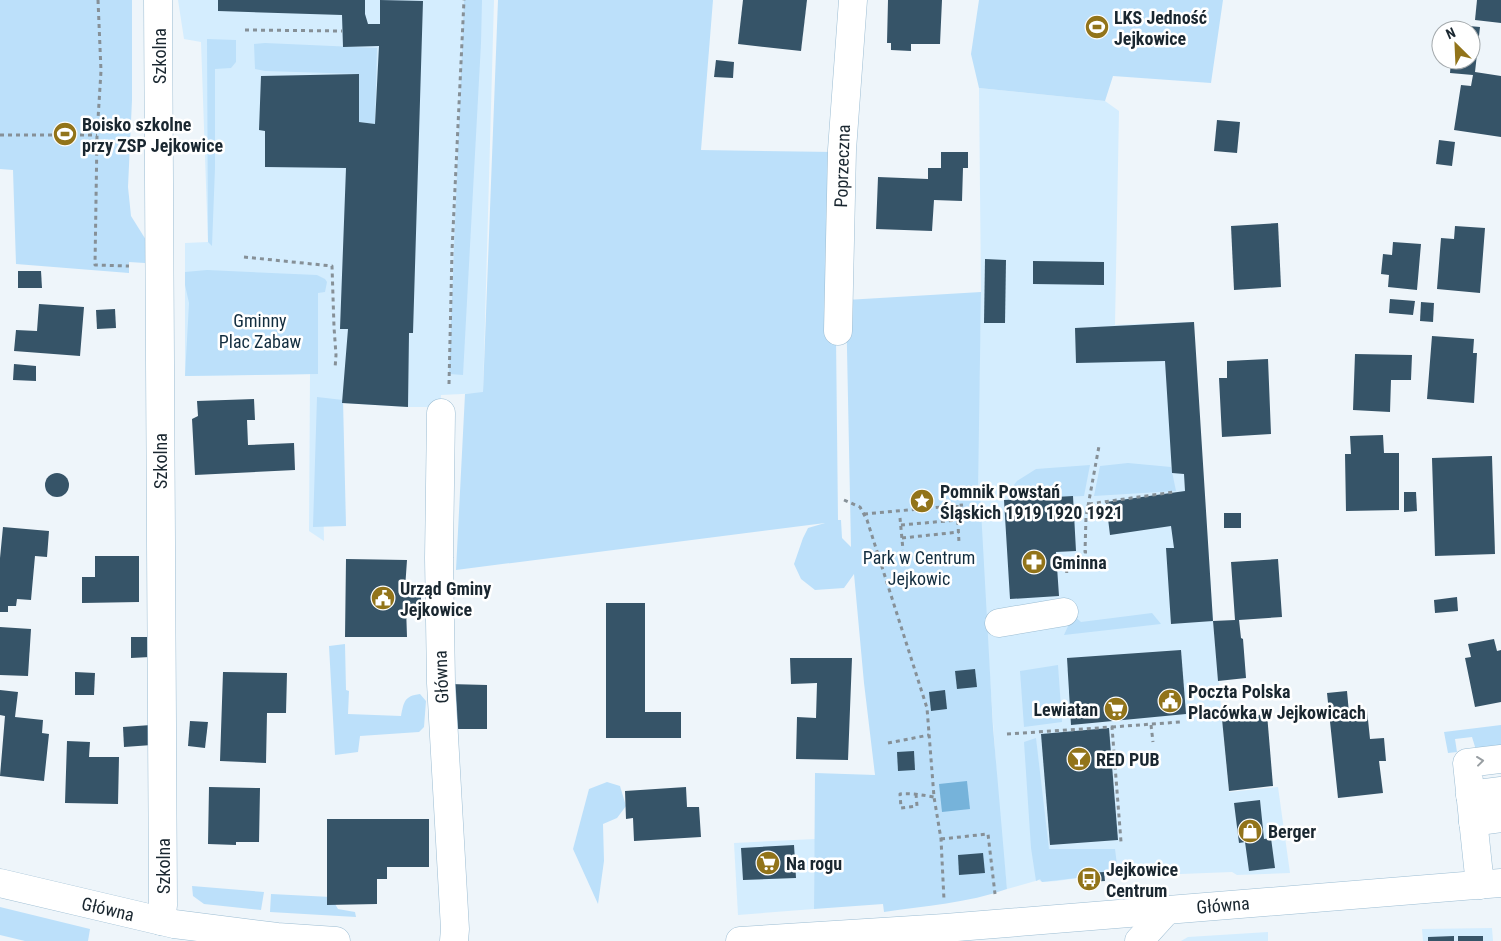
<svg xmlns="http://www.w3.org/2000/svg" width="1501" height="941" viewBox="0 0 1501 941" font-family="'Roboto Condensed',sans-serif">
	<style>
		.built { fill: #d4edfe }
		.green { fill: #bce0fa }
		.water { fill: #76b3da }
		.building { fill: #365468 }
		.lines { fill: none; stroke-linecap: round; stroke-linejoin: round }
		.minor-casing { stroke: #9cbdd3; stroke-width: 29 }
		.path { stroke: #869097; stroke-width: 3; stroke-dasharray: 4 4; stroke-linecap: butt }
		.minor { stroke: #fff; stroke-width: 28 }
		.oneway { stroke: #989ea2 }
		.labels { text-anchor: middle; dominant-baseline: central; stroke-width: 5; stroke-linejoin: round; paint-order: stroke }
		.poi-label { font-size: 18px; font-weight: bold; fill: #1a2730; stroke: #fff; text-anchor: start }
		.street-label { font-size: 18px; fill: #1a2730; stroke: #fff }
		.park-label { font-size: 18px; fill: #132e40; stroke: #fff }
	</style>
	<rect width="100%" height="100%" fill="#eef5fa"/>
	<!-- built -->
	<g class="built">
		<path d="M178,0h316l-11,393 -42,2 -1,12h-32l-66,-4 1,-3 -21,41 2,100 -15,-10 1,-157 -125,2v-133l23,-1 -7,-200 -17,-3z"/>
		<path d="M979,88l126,13 14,10 -4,214 78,-3 20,299 16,171 49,-5 12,86 -53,2 -5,-3 -128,5v-5l-19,1v4l-28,4 -15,1 -3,-2 -32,9 -7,-65 -23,-336 4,-196z"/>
		<path d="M815,839l-1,70 -76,6 -4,-72z"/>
		<path d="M1492,928l1,13h-70l-1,-12z"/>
		<path d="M1268,932v9h-87l7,-4z"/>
	</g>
	<!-- green -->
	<g class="green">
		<path d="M0,0h132v100l-4,87 3,29 15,24 -1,23 -16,-1v11l-113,-9 -3,-94 -13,-1z"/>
		<path d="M464,0h18l-1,43 -18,332 -14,-1z"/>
		<path d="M498,0h215l-12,150 133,2 4,368h3l1,18 9,9 -5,-247 135,-8 -3,200h2l13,235 14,162c-39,14 -82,17 -123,23l-1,-8 -69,5 1,-136 60,2 -11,-92 -10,-109 -10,14 -29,2 -14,-11 -7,-15 9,-26 5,-10 17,-5 -369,47 9,-176 18,-2z"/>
		<path d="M979,0h244l-12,83 -98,-7 -8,25 -126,-13 -8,-34z"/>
		<path d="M207,39l29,1v22l-5,6 -16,1v99l-3,78 -4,-4z"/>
		<path d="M265,43l112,5 -2,76 -16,-2v-48l-94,-3 -10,-2 -1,-25z"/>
		<path d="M207,270l110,5 8,4 2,3 -2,10 -7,1v81l-133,2 4,-73 -4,-18v-13z"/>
		<path d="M317,397l26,3 3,126 -33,1z"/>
		<path d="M1128,463l43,4 5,24 -82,5 6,-30z"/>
		<path d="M1090,465l-6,31 -76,3 -1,-5 10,-13 19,-12z"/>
		<path d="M1152,613l9,11 -97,11 9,-20 8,7z"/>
		<path d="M345,644l1,46 3,1 -1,23 53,2c3,-14 3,-20 19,-22l6,7 -2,26 -5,5 -59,4 -2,16 -23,3 -6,-109z"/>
		<path d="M1058,665l4,57 -38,5 -4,-56z"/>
		<path d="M1501,725v22l-25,3 -4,-13 -17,2 2,13 -9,1 -4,-21z"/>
		<path d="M1036,738l13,111h66l3,24 -13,2 -1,-3 -19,1v4l-43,5 -2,-3 -4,2 -5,-33 -7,-106z"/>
		<path d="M607,782l13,4 6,20 -9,12 -14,6 1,37 -6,43 -25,-55 16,-60z"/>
		<path d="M192,886l72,6 -3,18 -57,-6 -11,-8z"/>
		<path d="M271,894l60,3 7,12 17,3 1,5 -86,-5z"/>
		<path d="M0,907l90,22 -2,12h-63l-25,-6z"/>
	</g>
	<!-- water -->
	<path class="water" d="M967,781l3,28 -28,3 -3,-28z"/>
	<!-- building -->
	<g class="building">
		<path d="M218,0h147v14l3,10h12v-24l43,1 -10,332h-4l-1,74 -66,-4 6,-74h-8l6,-161 -81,-1v-36l-6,-1 2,-54 98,-2v48l16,2 4,-78 -36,1 -1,-32 -124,-4z"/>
		<path d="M743,0h64l-6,51 -63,-7z"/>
		<path d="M888,0h54l-2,44h-29v7l-20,-1v-7h-4z"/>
		<path d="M1477,0h24v23l-26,-3z"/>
		<path d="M1458,25l22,2 -5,45 26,4v61l-47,-7 7,-45 10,1 2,-11 -23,-2 1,-13h20v-30h-15z"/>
		<path d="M716,60l18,2 -1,16 -19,-1z"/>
		<path d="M1217,120l23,2 -3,31 -23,-2z"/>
		<path d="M1439,140l16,2 -3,24 -16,-2z"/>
		<path d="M941,152h27v16h-5l-1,33 -28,-1 -2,31 -56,-2 2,-52 50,2v-11h13z"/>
		<path d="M1278,223l3,64 -47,3 -3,-64z"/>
		<path d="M1455,226l30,2 -5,65 -43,-4 4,-51 13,1z"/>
		<path d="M1393,242l28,2 -4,46 -29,-3 1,-12 -8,-1 2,-20 9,1z"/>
		<path d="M985,259l21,1 -1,63h-21z"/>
		<path d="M1033,261l71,1v23l-71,-1z"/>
		<path d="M18,271h23l1,17h-24z"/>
		<path d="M1390,299l25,2 -2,14 -24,-2z"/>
		<path d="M1421,302l13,1 -1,19 -13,-1z"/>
		<path d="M39,304l45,3 -4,49 -66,-5 2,-21 21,1z"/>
		<path d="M115,309l1,19 -19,1 -1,-19z"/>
		<path d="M1194,322l19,299 -42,3 -5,-76h8l-3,-22 -61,9 -4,-33 79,-11 -1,-17 -12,-1 -7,-112 -89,2 -1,-35z"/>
		<path d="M1432,336l42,3 -1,14h4l-3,50 -47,-4z"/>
		<path d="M1355,354l57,1 -1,25h-20l-1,32 -37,-2z"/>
		<path d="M1268,359l3,75 -49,3 -3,-59h8v-17z"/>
		<path d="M14,364l22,2v15l-23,-1z"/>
		<path d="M254,399l1,21h-8l1,25 46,-2 1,27 -100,5 -3,-56 6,-3 -1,-15z"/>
		<path d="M1383,435l1,18h15v57l-53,1 -1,-57h6l-1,-18z"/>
		<path d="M1492,456l3,98 -60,2 -3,-98z"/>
		<circle cx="57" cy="485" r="12"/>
		<path d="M1404,492h12l1,19 -13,1z"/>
		<path d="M1073,496l3,55 -20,1 3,44 -49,3 -6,-99z"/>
		<rect x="1224" y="513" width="17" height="15"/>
		<path d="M3,527l46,4 -2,26 -12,-1 -4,44 -14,-1 -1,7h-8v6h-8v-54z"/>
		<path d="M95,556h44v46l-57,1v-26h13z"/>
		<path d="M346,559l61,1 -2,29 16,1v18l-15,-1 1,30h-62z"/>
		<path d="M1278,559l4,58 -43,3 2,18 2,1 3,39 -28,3 -5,-60 22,-1 -4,-58z"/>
		<path d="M1457,597l1,14 -23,2 -1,-13z"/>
		<path d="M606,603h39v109h36v26h-75z"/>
		<path d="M0,627l31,2 -3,47 -28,-1z"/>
		<path d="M131,637h19v20l-19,1z"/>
		<path d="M1494,639l3,12 4,-1v52l-26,5 -10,-49 6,-1 -3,-13z"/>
		<path d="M1181,650l5,64 -115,11 -4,-67z"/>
		<path d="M790,658h62l-4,102 -52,-1 1,-42 19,1 1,-35 -26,1z"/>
		<path d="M975,669l2,18 -20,2 -2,-18z"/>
		<path d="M75,672l20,1 -1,22h-19z"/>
		<path d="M223,672l64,1 -1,40h-19l-1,50 -46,-2z"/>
		<path d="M449,684l38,1v44h-38z"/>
		<path d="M0,690l18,2 -3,25 28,3 -1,13 7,1 -5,47 -44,-5 5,-60 -5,-1z"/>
		<path d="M945,690l2,19 -16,2 -2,-19z"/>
		<path d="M1347,691l2,22 18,-3 3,29 14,-1 2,23h-7l4,32 -45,5 -11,-105z"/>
		<path d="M1267,714l6,72 -44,5 -7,-72z"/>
		<path d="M190,721l18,1 -3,26 -17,-2z"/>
		<path d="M151,725l1,20 -28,2 -1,-20z"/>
		<path d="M1109,728l9,112 -68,5 -9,-111z"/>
		<path d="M67,741l23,1 -1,15h30l-1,47 -53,-1z"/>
		<path d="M914,751l1,19 -17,1 -1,-19z"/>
		<path d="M209,787l51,1 -1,54h-23v3l-28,-1z"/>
		<path d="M686,787l1,20h12l2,30 -67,4 -1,-23 -7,1 -1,-28z"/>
		<path d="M1260,800l4,39 7,-1 4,30 -26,3 -4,-29 -6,1 -5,-40z"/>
		<path d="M327,819h102v48h-42v12h-10v25l-50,1z"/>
		<path d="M794,845l2,33 -53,2 -2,-32z"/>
		<path d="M983,853l2,20 -26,2 -1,-20z"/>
		<path d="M1104,872l1,9 -20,1v-9z"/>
		<path d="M1454,936v5h-26v-4z"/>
		<rect x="1458" y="936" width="25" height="5"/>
	</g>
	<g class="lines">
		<!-- minor casing -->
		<g class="minor-casing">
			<g id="minor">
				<path d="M158,0l5,905 -2,16"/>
				<path d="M838,331l4,-181 11,-150"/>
				<path d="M441,413l-2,145 2,125 14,246 -1,12"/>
				<path d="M999,623l65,-11"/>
				<path d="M1470,795l31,-4"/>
				<path d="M1473,822l28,-4"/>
				<path d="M0,883l174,41 103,13 59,4"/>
				<path d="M1480,885l-13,-122 34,-4"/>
				<path d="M740,941l205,-13 556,-45"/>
				<path d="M1139,941l28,-31"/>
			</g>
		</g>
		<!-- path -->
		<g class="path">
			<path d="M98,0l3,71 -4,64 -2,130 34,1"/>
			<path d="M245,30l97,1"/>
			<path d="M0,135h97"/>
			<path d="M244,257l88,9 2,61 2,28 -1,14"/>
			<path d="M449,384l3,-133 12,-251"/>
			<path d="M844,500l16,7 7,13 60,188 7,89 7,42 3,61"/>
			<path d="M1089,504l85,-12"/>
			<path d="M957,505l2,38"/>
			<path d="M864,514l99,-9"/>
			<path d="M900,518l3,32"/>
			<path d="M901,525l57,-5"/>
			<path d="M902,538l57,-6"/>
			<path d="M1087,552h-2l1,-35 13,-71"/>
			<path d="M1066,561l1,16"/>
			<path d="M1151,725l2,17"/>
			<path d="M1112,727l68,-5"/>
			<path d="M1007,734l105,-7 9,115"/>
			<path d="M888,743l41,-8"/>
			<path d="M916,794l1,12 -16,2 -1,-14c12,-1 22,1 34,3"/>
			<path d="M941,839l47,-5 7,60"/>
		</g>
		<!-- minor -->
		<use href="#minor" class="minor"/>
	</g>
	<!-- one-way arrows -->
	<defs><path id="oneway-chevron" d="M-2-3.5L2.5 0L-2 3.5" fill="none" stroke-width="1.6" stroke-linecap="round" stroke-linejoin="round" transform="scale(1.25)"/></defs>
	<use class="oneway" href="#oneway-chevron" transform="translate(1480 761) rotate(-7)"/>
	<!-- icons -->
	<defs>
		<g id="stadium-disc" transform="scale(1.25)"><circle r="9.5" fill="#92741a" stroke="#fff"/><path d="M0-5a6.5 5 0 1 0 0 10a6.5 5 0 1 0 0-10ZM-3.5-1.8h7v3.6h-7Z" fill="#fff"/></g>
		<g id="sight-disc" transform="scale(1.25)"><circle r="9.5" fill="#92741a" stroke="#fff"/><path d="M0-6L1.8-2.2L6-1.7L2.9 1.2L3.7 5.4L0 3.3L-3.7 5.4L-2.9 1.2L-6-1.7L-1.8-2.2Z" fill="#fff"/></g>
		<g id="pharmacy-disc" transform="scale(1.25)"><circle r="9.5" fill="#92741a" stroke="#fff"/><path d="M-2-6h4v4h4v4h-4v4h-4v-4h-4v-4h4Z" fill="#fff"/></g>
		<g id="civic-disc" transform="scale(1.25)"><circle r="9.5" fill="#92741a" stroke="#fff"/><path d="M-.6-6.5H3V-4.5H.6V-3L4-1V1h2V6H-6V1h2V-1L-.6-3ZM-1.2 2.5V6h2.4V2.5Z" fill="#fff"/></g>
		<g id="supermarket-disc" transform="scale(1.25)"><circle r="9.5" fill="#92741a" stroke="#fff"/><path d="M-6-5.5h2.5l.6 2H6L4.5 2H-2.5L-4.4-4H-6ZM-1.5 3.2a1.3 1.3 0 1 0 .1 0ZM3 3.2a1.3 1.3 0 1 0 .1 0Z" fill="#fff"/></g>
		<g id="bar-disc" transform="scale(1.25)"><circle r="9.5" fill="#92741a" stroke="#fff"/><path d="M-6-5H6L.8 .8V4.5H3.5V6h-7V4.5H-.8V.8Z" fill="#fff"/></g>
		<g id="shop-disc" transform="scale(1.25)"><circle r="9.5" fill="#92741a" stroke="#fff"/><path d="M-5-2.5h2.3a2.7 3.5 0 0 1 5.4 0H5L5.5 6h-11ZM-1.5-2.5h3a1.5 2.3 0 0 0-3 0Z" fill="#fff"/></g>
		<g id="bus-disc" transform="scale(1.25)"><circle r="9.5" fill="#92741a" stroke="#fff"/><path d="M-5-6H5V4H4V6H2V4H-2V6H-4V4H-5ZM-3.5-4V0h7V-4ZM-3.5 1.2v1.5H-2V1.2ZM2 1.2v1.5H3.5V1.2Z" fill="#fff"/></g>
	</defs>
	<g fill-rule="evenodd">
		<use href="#stadium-disc" x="1097" y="27"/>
		<use href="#stadium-disc" x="65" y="134"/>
		<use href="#sight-disc" x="922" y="501"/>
		<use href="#pharmacy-disc" x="1034" y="562"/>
		<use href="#civic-disc" x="383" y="598"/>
		<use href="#civic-disc" x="1170" y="701"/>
		<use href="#supermarket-disc" x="1116" y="709"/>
		<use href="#bar-disc" x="1079" y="759"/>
		<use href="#shop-disc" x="1250" y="831"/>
		<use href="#supermarket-disc" x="768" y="863"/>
		<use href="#bus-disc" x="1089" y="879"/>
	</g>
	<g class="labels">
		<!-- poi labels -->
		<g class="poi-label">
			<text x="1114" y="17">LKS Jedność<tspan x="1114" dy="21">Jejkowice</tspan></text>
			<text x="82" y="124">Boisko szkolne<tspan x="82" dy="21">przy ZSP Jejkowice</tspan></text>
			<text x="940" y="491">Pomnik Powstań<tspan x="940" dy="21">Śląskich 1919 1920 1921</tspan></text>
			<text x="1052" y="562">Gminna</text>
			<text x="400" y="588">Urząd Gminy<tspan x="400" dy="21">Jejkowice</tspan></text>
			<text x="1188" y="691">Poczta Polska<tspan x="1188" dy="21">Placówka w Jejkowicach</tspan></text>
			<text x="1098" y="709" text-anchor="end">Lewiatan</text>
			<text x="1096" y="759">RED PUB</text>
			<text x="1268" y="831">Berger</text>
			<text x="786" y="863">Na rogu</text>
			<text x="1106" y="869">Jejkowice<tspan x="1106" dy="21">Centrum</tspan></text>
		</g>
		<!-- street labels -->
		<g class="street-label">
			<text transform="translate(159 56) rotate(-90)">Szkolna</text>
			<text transform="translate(842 166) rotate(-88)">Poprzeczna</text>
			<text transform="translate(160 461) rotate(-90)">Szkolna</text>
			<text transform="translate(441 677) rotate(-92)">Główna</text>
			<text transform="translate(163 866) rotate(-90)">Szkolna</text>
			<text transform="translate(1223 905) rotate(-5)">Główna</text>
			<text transform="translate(108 909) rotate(13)">Główna</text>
		</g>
		<!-- park labels -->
		<g class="park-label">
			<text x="260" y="320">Gminny<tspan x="260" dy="21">Plac Zabaw</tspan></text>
			<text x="919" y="557">Park w Centrum<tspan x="919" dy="21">Jejkowic</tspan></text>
		</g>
	</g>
	<!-- north arrow -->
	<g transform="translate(1456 45) rotate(336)"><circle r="24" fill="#ffffff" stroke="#a3a9ac"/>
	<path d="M0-4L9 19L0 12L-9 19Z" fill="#92741a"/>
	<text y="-8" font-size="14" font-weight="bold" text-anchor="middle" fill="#1a2730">N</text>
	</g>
</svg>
